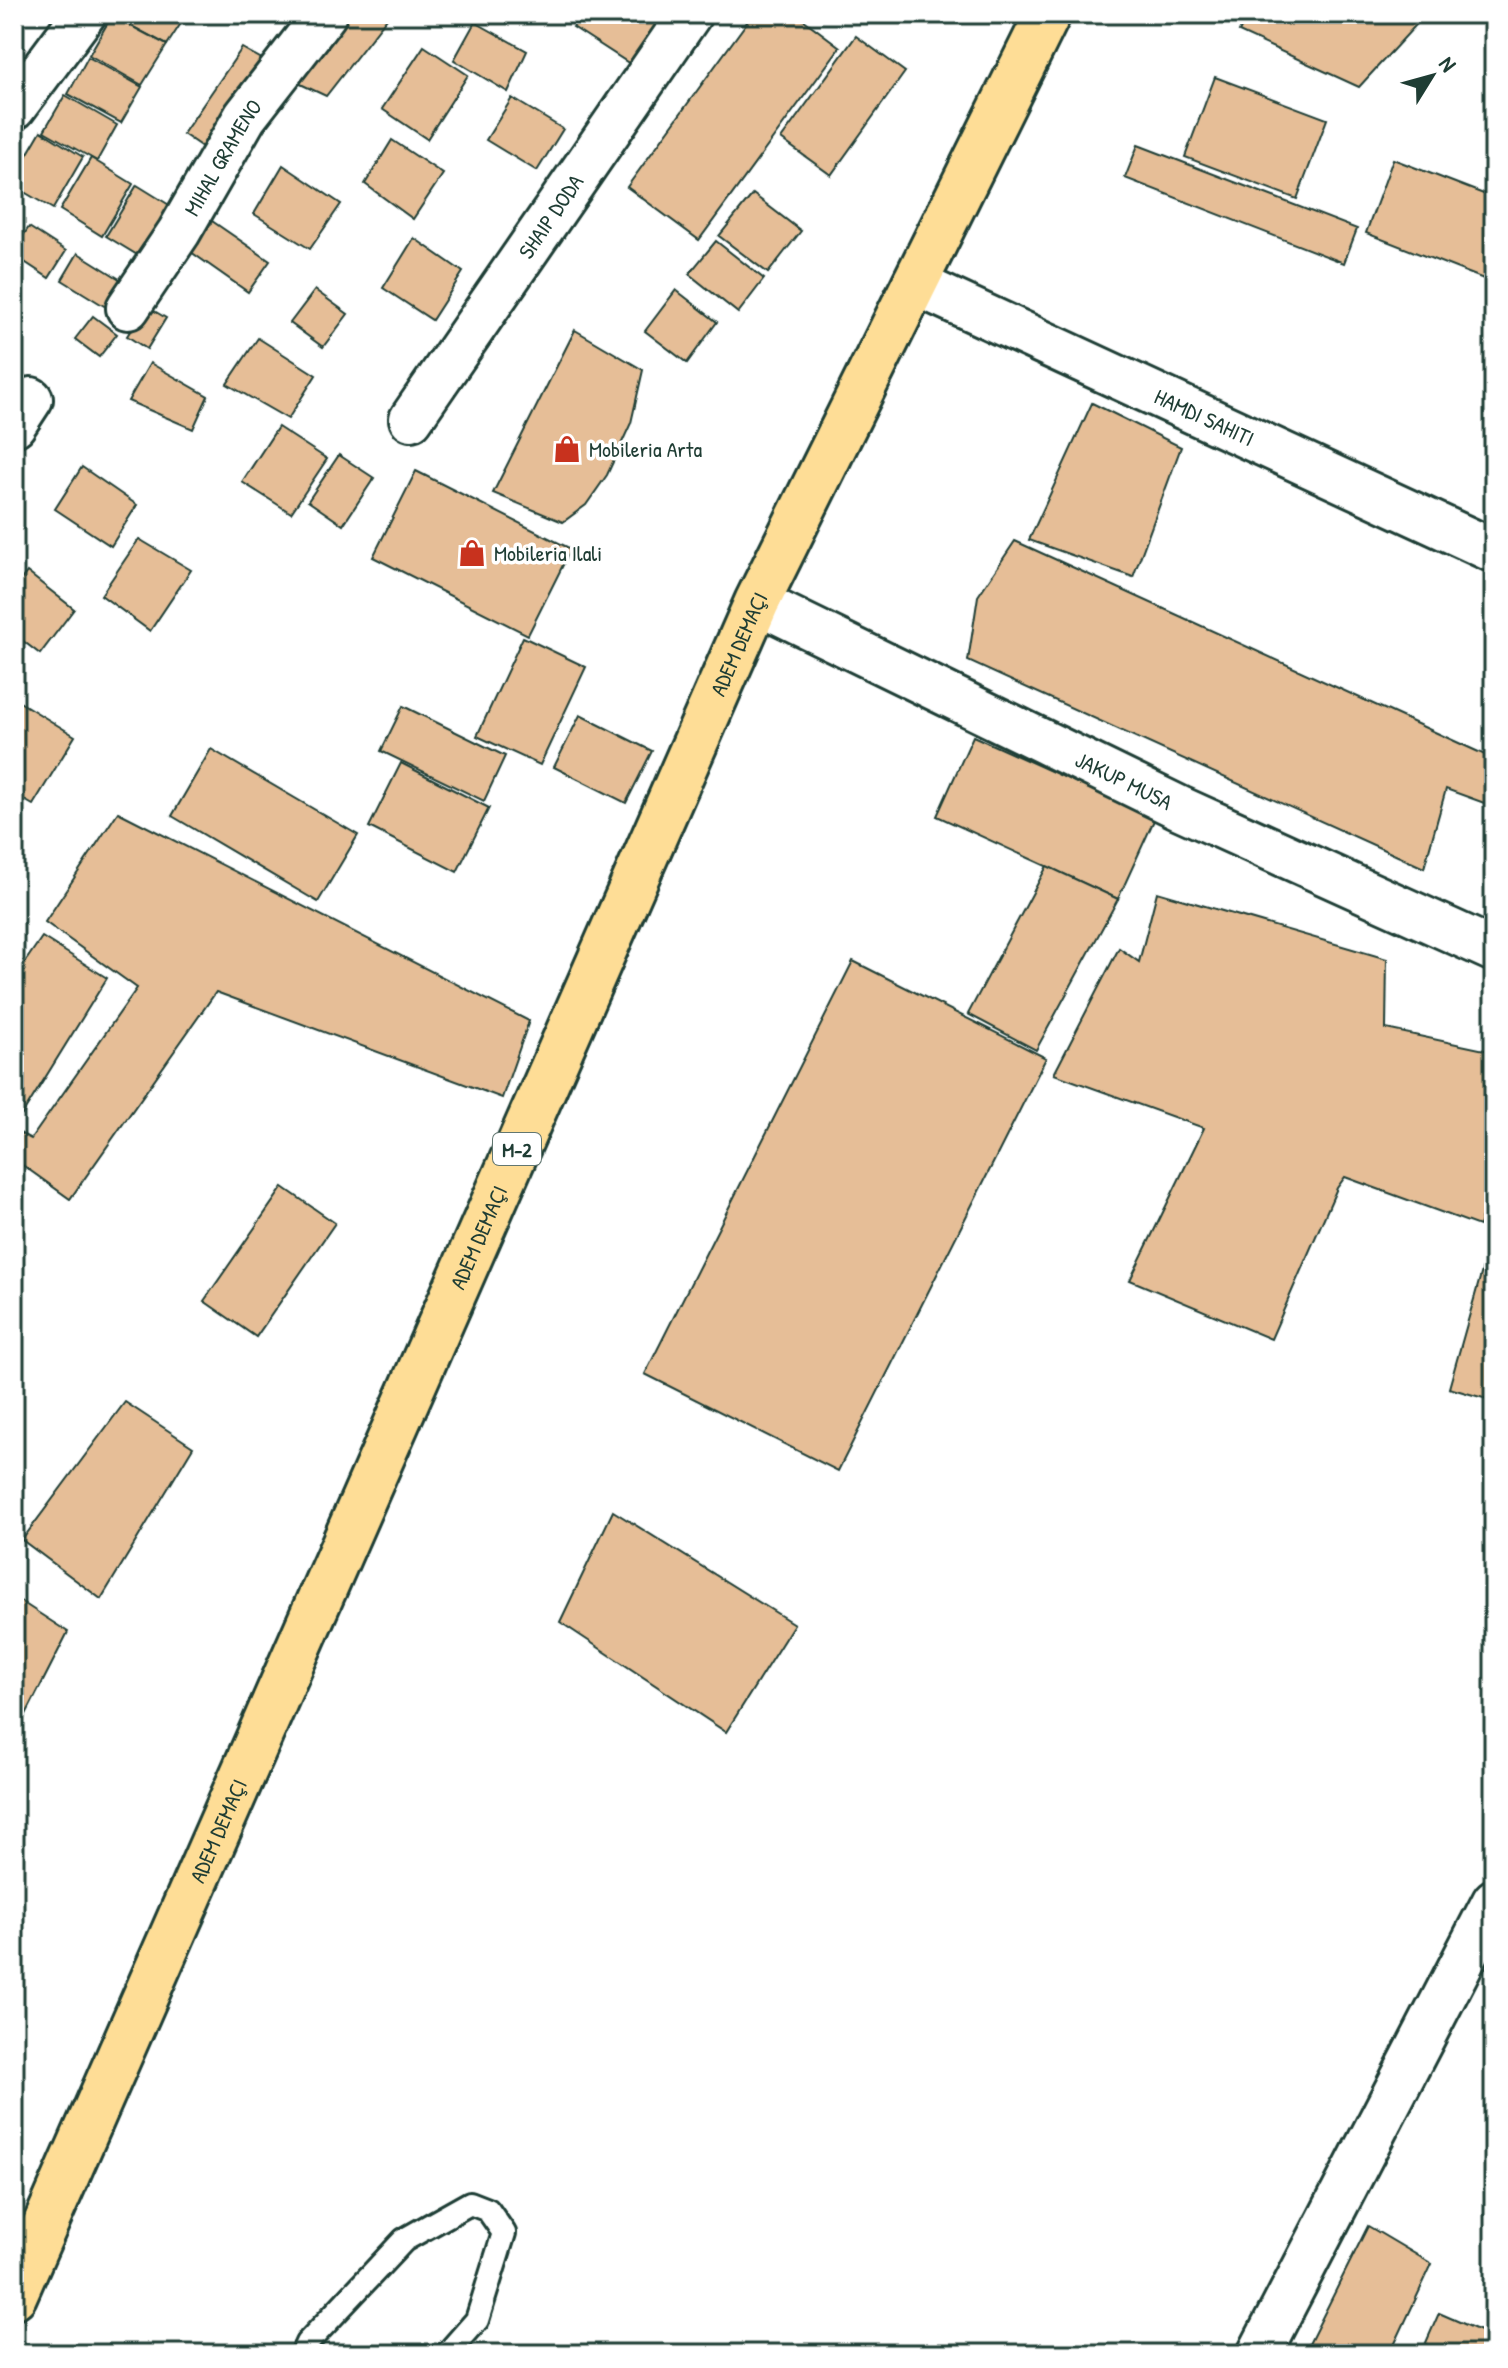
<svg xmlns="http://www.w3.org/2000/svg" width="1508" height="2368" viewBox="0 0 1508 2368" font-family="'Patrick Hand',sans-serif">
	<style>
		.building { fill: #e6be97; stroke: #1f3d34; stroke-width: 2 }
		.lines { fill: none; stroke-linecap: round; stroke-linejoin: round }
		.service-casing { stroke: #1f3d34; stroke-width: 28 }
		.minor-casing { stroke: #1f3d34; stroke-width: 48 }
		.primary-casing { stroke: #1f3d34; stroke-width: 50 }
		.service { stroke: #fff; stroke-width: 22 }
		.minor { stroke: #fff; stroke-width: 42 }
		.primary { stroke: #fedd96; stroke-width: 44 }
		.labels { text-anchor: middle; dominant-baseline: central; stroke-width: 7; stroke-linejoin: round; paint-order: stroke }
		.shield { fill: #fff; stroke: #627771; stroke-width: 2 }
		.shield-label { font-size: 20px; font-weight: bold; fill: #1f3d34 }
		.street-label { font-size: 22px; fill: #1f3d34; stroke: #fff }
		.poi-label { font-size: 22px; fill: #1f3d34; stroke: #fff; text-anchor: start }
	</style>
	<rect width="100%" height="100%" fill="#fff"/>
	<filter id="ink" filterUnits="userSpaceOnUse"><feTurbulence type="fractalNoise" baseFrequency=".0125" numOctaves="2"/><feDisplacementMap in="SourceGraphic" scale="16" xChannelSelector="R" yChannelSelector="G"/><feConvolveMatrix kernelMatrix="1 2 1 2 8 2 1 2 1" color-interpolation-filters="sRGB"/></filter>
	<g filter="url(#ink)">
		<!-- building -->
		<g class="building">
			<path d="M118,14h69l-20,31 -51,-27z"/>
			<path d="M344,14h46l-64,82 -32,-15z"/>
			<path d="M582,14h92l-33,57 -68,-44z"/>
			<path d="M753,14h43l44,33 -141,193 -72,-53z"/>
			<path d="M1248,14h178l-67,73 -120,-55z"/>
			<path d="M116,18l51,27 -25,40 -53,-30 21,-36z"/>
			<path d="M475,22l52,29 -19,41 -54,-32z"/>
			<path d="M856,36l49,36 -74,103 -50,-36z"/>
			<path d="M424,46l44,29 -41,64 -45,-30z"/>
			<path d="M242,48l27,15 -61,88 -25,-17z"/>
			<path d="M88,57l54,30 -21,36 -53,-29z"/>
			<path d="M1215,77l112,42 -30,80 -112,-42z"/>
			<path d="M65,95l52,30 -20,36 -53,-30z"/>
			<path d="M512,98l51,31 -26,42 -51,-31z"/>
			<path d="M41,131l42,26 -30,52 -39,-23v-9z"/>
			<path d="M392,140l51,34 -30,45 -48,-35z"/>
			<path d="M1138,145l219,84 -13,34 -219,-85z"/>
			<path d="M91,158l42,26 -31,52 -42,-26z"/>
			<path d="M1393,159l101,39v85l-128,-50z"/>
			<path d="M283,165l58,39 -31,45 -56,-35z"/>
			<path d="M137,185l42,26 -30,51 -43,-26z"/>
			<path d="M753,194l48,37 -33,42 -49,-37z"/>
			<path d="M212,221l58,40 -22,31 -57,-40z"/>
			<path d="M29,227l37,24 -17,27 -35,-23v-6z"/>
			<path d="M414,238l49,34 -31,48 -49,-32z"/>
			<path d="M716,241l48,38 -26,34 -49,-39z"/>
			<path d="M78,253l48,30 -17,26 -47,-29z"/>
			<path d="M315,290l33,24 -25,33 -33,-24z"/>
			<path d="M676,290l41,32 -30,41 -42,-32z"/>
			<path d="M146,306l20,12 -19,31 -20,-13z"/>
			<path d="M93,316l24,18 -18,23 -24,-18z"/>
			<path d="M575,330l68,40 -12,53 -24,52 -21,30 -23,17 -70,-29z"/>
			<path d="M258,338l58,37 -28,44 -61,-35z"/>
			<path d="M150,363l58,33 -15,33 -65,-28z"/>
			<path d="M1092,403l89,44 -48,130 -104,-37z"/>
			<path d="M278,427l49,32 -36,54 -49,-31z"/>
			<path d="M339,455l35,23 -31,47 -35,-24z"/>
			<path d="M82,467l55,38 -26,41 -56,-37z"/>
			<path d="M416,471l155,78 -43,86 -155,-78z"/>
			<path d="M139,539l52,31 -41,61 -49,-36z"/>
			<path d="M1015,541l479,218v31l-7,14 -41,-15 -22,79 -456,-207 10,-65z"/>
			<path d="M27,572l47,37 -34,45 -26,-20v-45z"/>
			<path d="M523,637l63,30 -46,98 -63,-29z"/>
			<path d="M18,701l57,35 -42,69 -19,-11v-87z"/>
			<path d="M403,706l102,50 -21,45 -103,-50z"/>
			<path d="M580,715l72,36 -26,52 -72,-36z"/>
			<path d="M973,736l182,82 -37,81 -181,-83z"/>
			<path d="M211,749l147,86 -40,67 -146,-86z"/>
			<path d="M401,763l88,45 -32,64 -88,-45z"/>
			<path d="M118,812l411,209 -27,77 -286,-106 -146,207 -56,-40v-29l17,9 106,-151 -92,-66z"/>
			<path d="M1047,866l71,33 -82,151 -68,-36z"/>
			<path d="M1157,892l230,67 -1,70 108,23v124l-15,50 -134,-49 -8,11 -66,151 -141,-59 74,-152 -150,-54 65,-126 20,14z"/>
			<path d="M42,937l65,41 -85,137 -8,-5v-132z"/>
			<path d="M853,961l193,97 -208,413 -193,-97z"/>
			<path d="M283,1187l52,36 -79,114 -52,-36z"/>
			<path d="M1494,1228v173l-45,-13z"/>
			<path d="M125,1402l68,45 -92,152 -79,-59z"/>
			<path d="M613,1511l181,113 -68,108 -166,-110z"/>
			<path d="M14,1597l54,35 -54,106z"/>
			<path d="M1368,2226l64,38 -42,90h-86z"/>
			<path d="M1439,2313l55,24v17h-73z"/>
		</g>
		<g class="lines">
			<!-- service casing -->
			<g class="service-casing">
				<path id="service" d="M302,2354l5,-11 97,-103 66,-37 18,7 16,23 -27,87 -30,34"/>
			</g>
			<!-- minor casing -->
			<g class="minor-casing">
				<g id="minor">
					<path d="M14,108l70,-94"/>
					<path id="s1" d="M914,283l580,268"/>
					<path id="s2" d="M128,308l51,-76 66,-115 80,-103"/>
					<path id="s3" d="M411,419l279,-405"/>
					<path d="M14,425l17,-26"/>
					<path id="s4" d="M757,602l423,206 314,142"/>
					<path d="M1259,2354l235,-453"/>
				</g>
			</g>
			<!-- primary casing -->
			<g class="primary-casing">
				<g id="primary">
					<path id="s5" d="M14,2296l743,-1694 291,-588"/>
				</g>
			</g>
			<!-- service -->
			<use href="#service" class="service"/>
			<!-- minor -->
			<use href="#minor" class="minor"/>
			<!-- primary -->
			<use href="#primary" class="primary"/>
		</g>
	</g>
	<!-- icons -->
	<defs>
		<g id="shop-bare" transform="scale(2.16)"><path d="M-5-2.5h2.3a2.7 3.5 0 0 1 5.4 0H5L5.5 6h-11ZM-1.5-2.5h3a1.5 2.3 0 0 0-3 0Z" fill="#c8321e" stroke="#fff" stroke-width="2.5" paint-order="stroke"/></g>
	</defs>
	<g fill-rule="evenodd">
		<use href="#shop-bare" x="567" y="449"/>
		<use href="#shop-bare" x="472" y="553"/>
	</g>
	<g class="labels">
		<!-- shield labels -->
		<rect class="shield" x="493" y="1133" width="48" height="32" rx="6"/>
		<g class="shield-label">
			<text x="517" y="1149">M-2</text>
		</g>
		<!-- street labels -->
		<g class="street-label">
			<text stroke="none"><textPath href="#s2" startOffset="178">MIHAL GRAMENO</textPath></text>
			<text stroke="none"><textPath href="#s3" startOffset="246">SHAIP DODA</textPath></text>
			<text stroke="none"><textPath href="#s1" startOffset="320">HAMDI SAHITI</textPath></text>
			<text stroke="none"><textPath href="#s5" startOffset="1804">ADEM DEMAÇI</textPath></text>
			<text stroke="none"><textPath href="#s4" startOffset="408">JAKUP MUSA</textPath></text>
			<text stroke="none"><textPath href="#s5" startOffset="1156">ADEM DEMAÇI</textPath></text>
			<text stroke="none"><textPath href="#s5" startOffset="508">ADEM DEMAÇI</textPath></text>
		</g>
		<!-- poi labels -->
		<g class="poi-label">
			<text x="589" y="449">Mobileria Arta</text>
			<text x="494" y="553">Mobileria Ilali</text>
		</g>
	</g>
	<!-- margin -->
	<rect width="1508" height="2368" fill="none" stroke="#fff" stroke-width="48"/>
	<rect x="24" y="24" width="1460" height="2320" fill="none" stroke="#1f3d34" stroke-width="3" filter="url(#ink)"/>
	<!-- north arrow -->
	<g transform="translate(1432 76) rotate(53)" stroke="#ffffff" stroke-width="6" paint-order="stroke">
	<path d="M0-6L14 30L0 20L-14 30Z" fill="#1f3d34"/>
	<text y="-12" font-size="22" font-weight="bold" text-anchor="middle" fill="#1f3d34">N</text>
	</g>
</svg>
